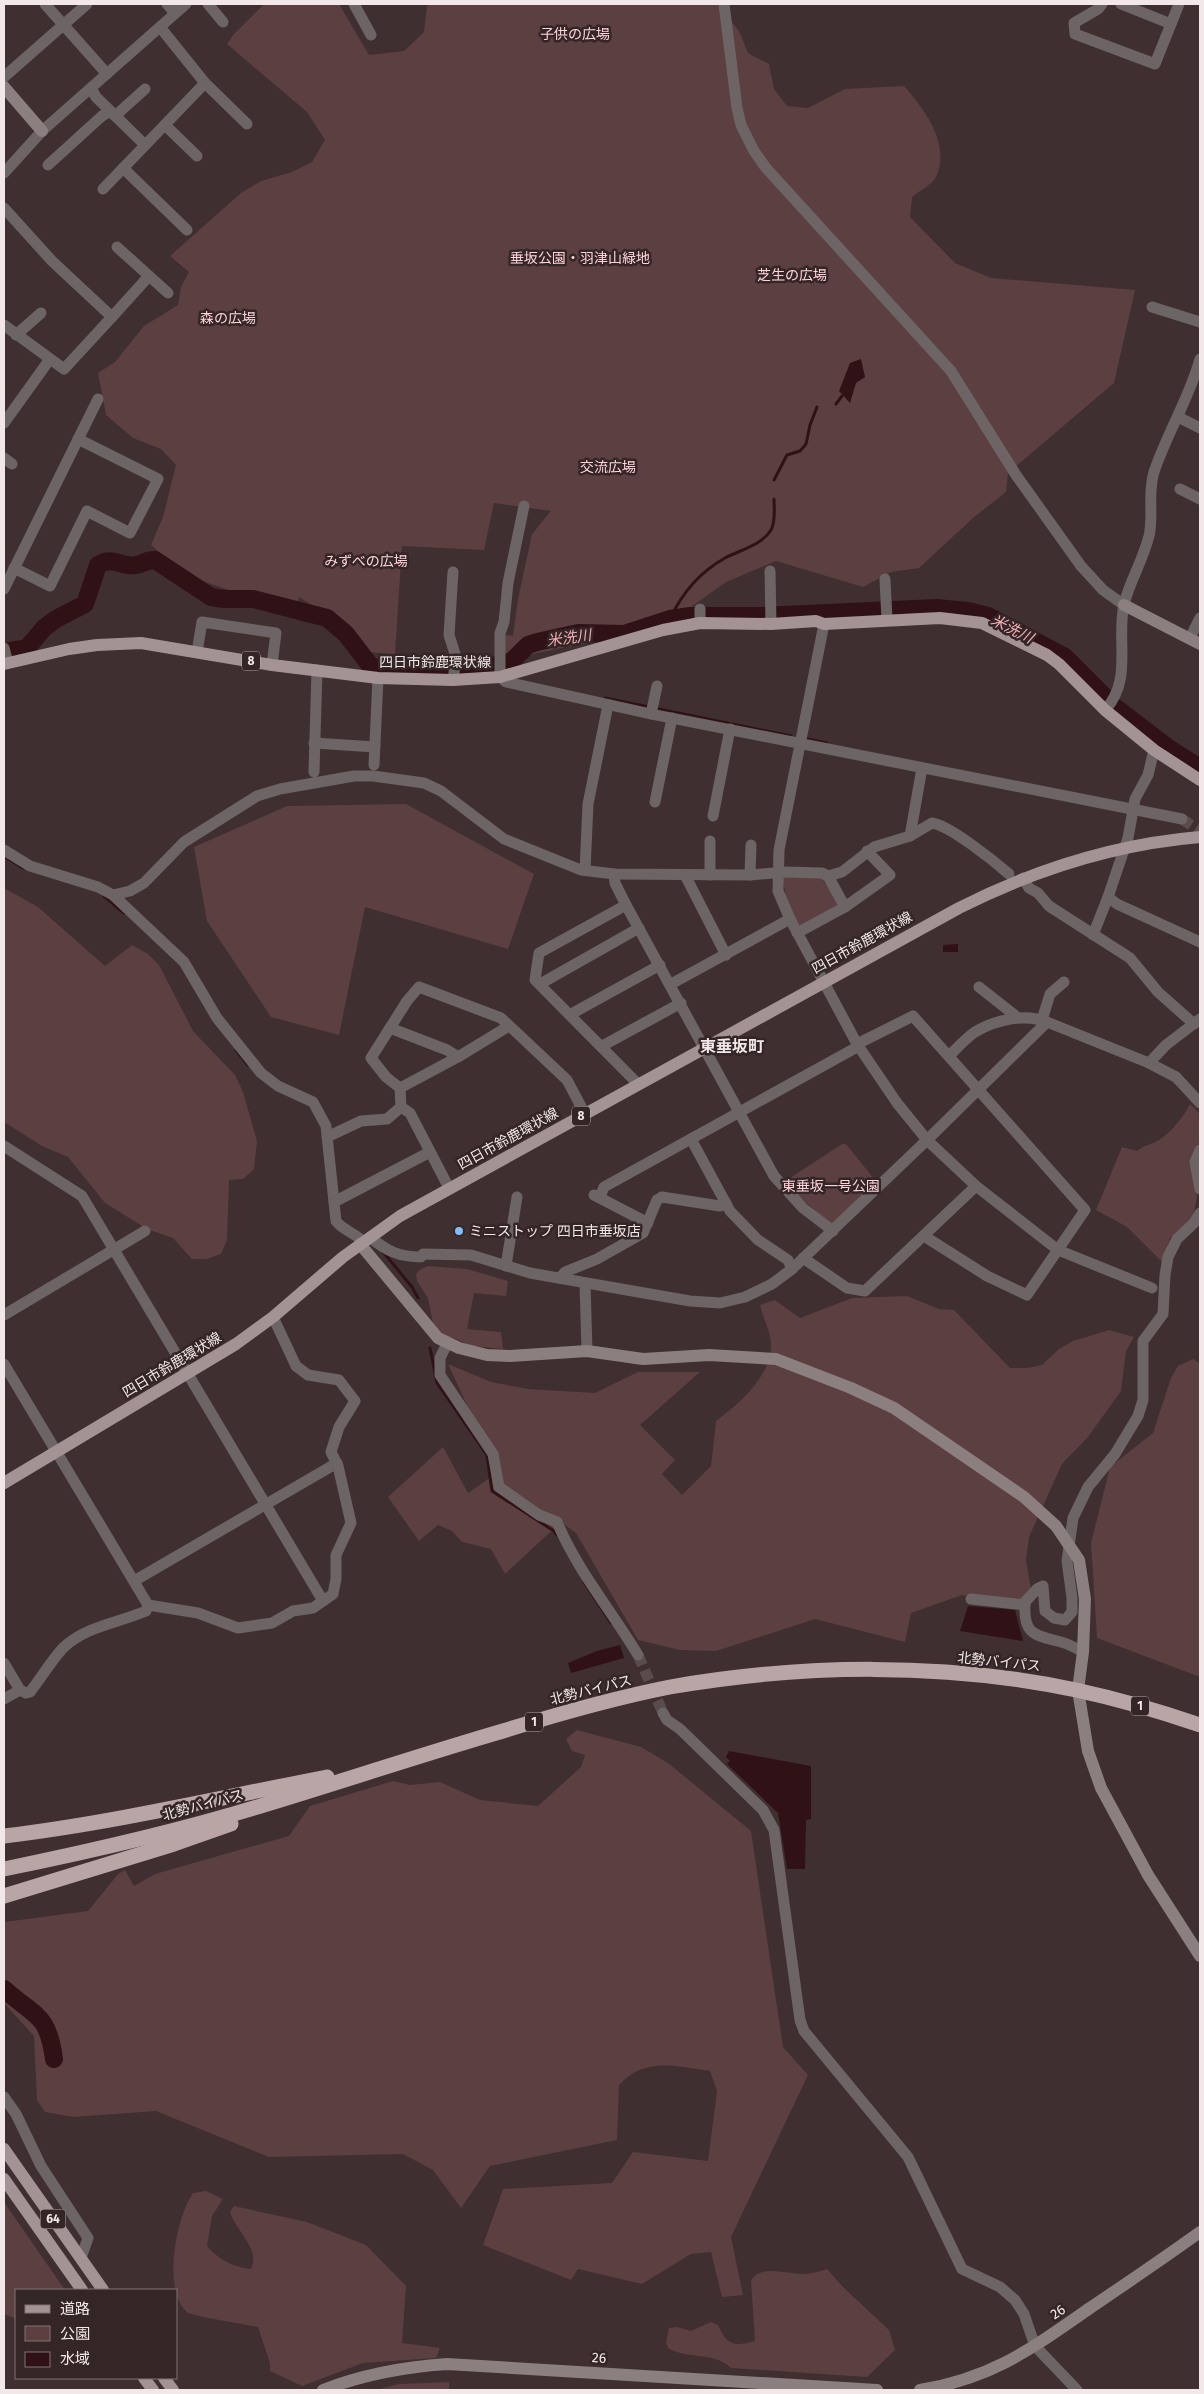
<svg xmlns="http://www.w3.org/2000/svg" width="1204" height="2394" viewBox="0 0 1204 2394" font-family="'Fira Sans','Noto Sans JP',sans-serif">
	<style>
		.green { fill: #5c3f41 }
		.water { fill: #301216 }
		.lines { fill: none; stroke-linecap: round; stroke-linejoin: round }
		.stream { stroke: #301216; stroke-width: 3 }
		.river { stroke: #301216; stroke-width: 18 }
		.street-tunnel { stroke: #5a4b4c; stroke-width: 11; stroke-dasharray: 11 5.5; stroke-linecap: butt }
		.street { stroke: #6c6465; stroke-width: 11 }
		.secondary { stroke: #8b7f7f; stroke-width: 12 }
		.primary { stroke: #a39394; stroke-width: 12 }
		.highway { stroke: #b9a5a6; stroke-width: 15 }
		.poi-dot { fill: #80bdfa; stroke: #342526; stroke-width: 2 }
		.labels { text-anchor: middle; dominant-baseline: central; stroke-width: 5; stroke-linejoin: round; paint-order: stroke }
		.shield { fill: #342526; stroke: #baaeae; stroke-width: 1 }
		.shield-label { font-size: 12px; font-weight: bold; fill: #f3e8e9 }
		.park-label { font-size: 14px; fill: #ffd4d8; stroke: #342526 }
		.street-label { font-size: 14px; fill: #f3e8e9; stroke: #342526 }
		.poi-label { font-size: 14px; fill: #f3e8e9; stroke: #342526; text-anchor: start }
		.water-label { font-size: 15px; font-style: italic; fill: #f0adb3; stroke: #342526 }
		.quarter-label { font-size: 16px; font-weight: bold; fill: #f3e8e9; stroke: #342526 }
	</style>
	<rect width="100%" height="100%" fill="#3f2f30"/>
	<!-- green -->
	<g class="green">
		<path d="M264,4h75l30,51 35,-4 20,-19 3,-26 3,-2h288l21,27 9,22 21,11 5,25 13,17 21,2 37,-19 59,-3c21,24 47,58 32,91 -3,7 -17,14 -24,20l-2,20 45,46 36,15 144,12 -21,93 -106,90 -2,19 -33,26 -54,50 -28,4 -28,15 -87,-26 -50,21 -42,30 -28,16 -123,26 -9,4 -9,8 -5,-13 -9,-1 2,-18 10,2 5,-37 14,-65 19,-23 -57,-8 -10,47 -82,-4 -7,108 -27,-2 -40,-37 -29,-18 -3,9 -67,-16 -66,-22 3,-10 -15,-13 12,-28 13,-52 -15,-16 -28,-11 -27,-23 -8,-42 17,-11 29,-36 34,-21 3,-18 8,-15 -19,-16 71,-63 20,-12 31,-9 20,-10 13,-22 -18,-28 -80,-68 7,-10z"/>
		<path d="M406,804l128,70 -26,75 -143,-42 -26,128 -68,-18 -64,-96 -13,-74 93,-41z"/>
		<path d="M786,876l35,1 18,26 -1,4 -33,19 -7,-1 -11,-23 -4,-22z"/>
		<path d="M4,888l34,19 67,59 27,-21 16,9 11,11 34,66 42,44 8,17 14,49 -3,28 -11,10 -14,1 -2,60 -6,14 -14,5h-15l-19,-21 -26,-9 -42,-26 -37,-46 -26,-11 -38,-24z"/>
		<path d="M1190,1104l10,10v27l-10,20 7,35 -3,16 -5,10 -19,16 -8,24 -35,-35 -31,-17 26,-63 15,4c7,-6 17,-7 25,-13 11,-8 22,-22 28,-34z"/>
		<path d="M842,1144h4l29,36v4l-41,40 -5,-1 -43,-39 1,-4z"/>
		<path d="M428,1266l39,3 41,12 -2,15 -32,-3 -7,36 34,3 2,17 -32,-3 -17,-8 -19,-4 -7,-36 -11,-17 -1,-7 5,-5z"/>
		<path d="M907,1296l32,13 15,1 56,58h17l15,-3 17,-16 14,-8 36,-11 25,7 -8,14 -5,40 -33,46 -26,27 -33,73 -3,23 5,29 -10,12 -59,-6 -51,18 -6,29 -90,-23 -99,32 -36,-1 -42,-10 -62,-107 -15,-11 -56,52 -14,-25 -29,-7 -10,-11 -14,-6 -19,16 -31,-44 55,-50 25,46 30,-21 -50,-108 43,18 37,7 67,4 43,-21h62l-60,53 35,35 -13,14 20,21 29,-29 5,-45c22,-16 54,-44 55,-74 1,-12 -8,-29 -11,-42l15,-5 25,18 52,-20z"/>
		<path d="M1193,1359l7,4v314l-103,-39 -6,-95 19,-76 43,-34 18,-55 7,-12z"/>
		<path d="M577,1730l64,17 27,16 83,68 32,216 25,28 -77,162 12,58 -21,2 -11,-45 -20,2 -49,30 -64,-15 -7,11 -88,-35 20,-56 109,-6 21,-31 75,9 9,-70 -7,-20c-34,-4 -64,-15 -91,14l-2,55 -127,26 -29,42 -28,-38 -30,-16 -134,3 -113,-46 -83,6 -28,-5 -8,-12 -3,-64 -30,-33v-81l84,-11 30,-37 7,-4 9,16 21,-12 134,-38 21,-30 83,-25 17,4 30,-3 40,18 58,6 43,-39 4,-12 -13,-4 -6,-12z"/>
		<path d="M206,2191l17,8 -11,17 -5,30c12,14 26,21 44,23 10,-20 -16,-39 -21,-57l4,-6 73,16 59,23 40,41 -4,57 38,5 -4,10 -73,5 -61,23 -32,-15v-8l-12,-36c-13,-3 -65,-10 -71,-15 -25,-21 -11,-95 6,-119z"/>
		<path d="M4,2202l61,88h-49v29l-12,-5z"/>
		<path d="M827,2269l16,18 46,43 6,20 -28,27 -136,-9c-17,-17 -44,-8 -63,-20l-2,-6 3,-14 8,-1 14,4 20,-9 7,3c9,20 15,22 37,16l-4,-60c8,-17 36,-7 52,-7 8,0 17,-3 24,-5z"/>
		<path d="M449,2382v8h-73l23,-6z"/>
	</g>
	<!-- water -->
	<g class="water">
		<path d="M861,359l4,18 -9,6 -6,20 -11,-12 11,-28z"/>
		<path d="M958,944v8h-15v-7z"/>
		<path d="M968,1606l47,4 8,31 -63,-10z"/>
		<path d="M620,1645l4,13 -53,15 -3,-10 29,-12z"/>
		<path d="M729,1751l82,15v53l-5,1 -1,49h-18l-9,-56 -51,-49 3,-3 -4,-4z"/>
	</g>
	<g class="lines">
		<!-- stream -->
		<g class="stream">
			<path d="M836,404l6,-8"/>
			<path d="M774,480l13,-25 13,-4 6,-7 4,-19 7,-18"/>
			<path d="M670,619c12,-26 30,-47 55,-61 15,-8 37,-13 46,-28 5,-9 3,-22 3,-31"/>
			<path d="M605,698l186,38"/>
			<path d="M807,739l20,4"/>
			<path d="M4,856l19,12"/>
			<path d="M104,896l20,17"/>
			<path d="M236,1050l12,15"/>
			<path d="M384,1253l28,34 6,11"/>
			<path d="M430,1348l7,35 50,72 5,36 62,40 3,4"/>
			<path d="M584,1582l27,41"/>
		</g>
		<!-- river -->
		<g class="river">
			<path d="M4,652l23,-4 17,-20 12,-9 29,-15 13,-39c16,-10 23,3 38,0 7,-1 12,-6 19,-5l56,37 13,2h29l74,19 19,16 26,34 114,-1 24,-4 18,-18 9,-3 41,-9 46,1 46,-15 20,-3h71l175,-8 32,3 20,5 77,41 51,51 51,39 33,21"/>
			<path d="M4,1989c31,28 44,24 50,70"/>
		</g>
		<!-- street-tunnel -->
		<g class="street-tunnel">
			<path d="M1182,819l18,12"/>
			<path d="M638,1655l25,58"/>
		</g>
		<!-- street -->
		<g class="street">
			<path d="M45,4l62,70"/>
			<path d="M167,4l8,9"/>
			<path d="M208,4l15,18"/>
			<path d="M354,4l17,31"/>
			<path d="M724,4l13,104 4,17 13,26 12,17 185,203 65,104 65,91 22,24 21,15"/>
			<path d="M1102,4l-4,5 -24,14 1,11 80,30 24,-60"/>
			<path d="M1121,4l50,20"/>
			<path d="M160,27l45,56 42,41"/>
			<path d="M4,77l83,-73"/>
			<path d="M91,88l5,9 49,48"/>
			<path d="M115,116l30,-27"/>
			<path d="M165,125l32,31"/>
			<path d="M48,165l54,-49 8,-5"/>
			<path d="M123,168l64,62"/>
			<path d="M4,173l38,-42 144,-127"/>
			<path d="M103,189l102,-106"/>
			<path d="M4,208l48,53 60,56 -48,52 -60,-44"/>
			<path d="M117,247l51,46"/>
			<path d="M1152,307l48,15"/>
			<path d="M112,317l37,-41"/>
			<path d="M16,335l25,-22"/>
			<path d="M1178,417l22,11"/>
			<path d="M4,423l46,-64"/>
			<path d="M4,458l8,6"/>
			<path d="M1180,489l20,10"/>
			<path d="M524,506l-16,77 -4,39 -4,11v44l6,5 145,32 531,105"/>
			<path d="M14,568l36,18 37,-75 43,22 28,-54 -80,-40"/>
			<path d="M770,571l1,53"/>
			<path d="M885,579l2,41"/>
			<path d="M4,589l94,-190"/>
			<path d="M700,609v14"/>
			<path d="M824,624l-45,226 -1,41 12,28 67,125 40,59 30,37 49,46 82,64 94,38"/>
			<path d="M1190,638l10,-20"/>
			<path d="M4,648l4,15"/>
			<path d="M197,652l5,-30 74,11 -4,32"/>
			<path d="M453,680l3,-23 -7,-22 4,-63"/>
			<path d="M1105,710c28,-30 11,-69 19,-106 6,-23 19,-44 25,-68 5,-21 -2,-41 5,-64 13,-39 35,-73 46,-113"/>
			<path d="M651,714l6,-28"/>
			<path d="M314,743l61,4"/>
			<path d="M374,765l4,-87"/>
			<path d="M314,772l3,-102"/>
			<path d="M655,802l17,-84"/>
			<path d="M713,816l17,-87"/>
			<path d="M910,836l12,-68"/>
			<path d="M4,850l26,16 68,21 15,8 71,67 33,56 44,55 17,13 35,16 13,24 10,95c4,7 20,13 28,21"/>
			<path d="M585,870l3,-66 20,-99"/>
			<path d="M614,874l1,9 11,22 148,271 29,32 30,23"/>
			<path d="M685,875l41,80"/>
			<path d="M710,875v-34"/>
			<path d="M750,875l1,-30"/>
			<path d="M1023,878l6,10 9,5 11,13 81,52 28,34 36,32"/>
			<path d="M113,895l17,-4 14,-8 40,-41 73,-46 23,-7 74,-13h19l51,7 17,8 63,48 77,31 33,4 136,1 35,-3 37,1 6,3 14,-4 32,-25 36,-11 22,-13c17,2 62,38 77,51"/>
			<path d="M1108,897l9,7 83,38"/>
			<path d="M626,905l-87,48 -4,27 103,104"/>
			<path d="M845,907l45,-32 -23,-24"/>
			<path d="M797,933l48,-26 -17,-31"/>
			<path d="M1093,935l15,-38 20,-59 7,-39 13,-24 6,-25"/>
			<path d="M540,984l99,-56"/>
			<path d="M671,984l119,-65"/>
			<path d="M979,987l38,30"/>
			<path d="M571,1014l89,-49"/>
			<path d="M1042,1020l8,-26 14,-12"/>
			<path d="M390,1028l57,22 11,7"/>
			<path d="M857,1044l56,-28 172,194 -58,85 -40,-19 -63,-40"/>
			<path d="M602,1046l79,-43"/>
			<path d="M949,1056c8,-8 17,-18 26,-24 20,-12 50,-19 72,-10"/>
			<path d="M1149,1063l27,14 24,26"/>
			<path d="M400,1088l58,-31 51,-31"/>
			<path d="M401,1107l-1,-19 -14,-11 -15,-19 36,-57 12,-14 82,31 66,62 18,34"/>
			<path d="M327,1137l34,-16 26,-2 14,-12 9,6 39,75"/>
			<path d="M691,1139l39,72 28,29 30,20 4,9"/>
			<path d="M4,1146l78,50 241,405"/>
			<path d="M1200,1150l-5,12 5,27"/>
			<path d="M594,1195l54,28"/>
			<path d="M600,1197l4,-10 255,-141"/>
			<path d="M334,1202l96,-50"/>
			<path d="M370,1237c16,14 30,20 51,20l2,-3 48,1 59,18 160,28 30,2 25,-6 27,-13 20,-15 135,-129 120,-118 102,41 17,-18 34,-26"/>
			<path d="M803,1258l44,30 18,3 111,-105"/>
			<path d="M506,1266l11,-69"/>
			<path d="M560,1278l5,-6 32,-13 46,-26 14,-33 5,-3 58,9 6,-3"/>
			<path d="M585,1283l2,68"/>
			<path d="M4,1315l141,-84"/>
			<path d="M447,1344l-7,14v17l53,79 6,33 40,28 18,7c20,48 54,88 81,133"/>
			<path d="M4,1364l144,241 -2,6c-28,12 -60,15 -83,37 -12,13 -22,30 -33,44l-4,1 -6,-3 -16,-27"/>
			<path d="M134,1581l203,-118"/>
			<path d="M971,1599l54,6"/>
			<path d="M148,1605l50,8 40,15 34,-5 21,-12 20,-3 20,-14 3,-15v-24l15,-32 -13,-57 -7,-14 8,-25 16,-26 -16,-21 -31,-5 -12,-9 -23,-49"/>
			<path d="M1083,1652c-7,-4 -14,-8 -22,-10 -27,-7 -38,-7 -36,-40l12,-13 6,-3 2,25 9,7 11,2 7,-8v-14l-5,-37 6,-43 15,-31 27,-33 23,-38 5,-16v-59l20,-27 2,-39 3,-18 9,-18 17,-16 6,-10"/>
			<path d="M4,1699l16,-9"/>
			<path d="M663,1713l4,7 13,9 83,81 11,20 26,190 4,11 104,126 54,112 38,18 15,13 9,14 11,32 42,44"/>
			<path d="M4,2097l12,17 25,52 47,72 -7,20"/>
		</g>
		<!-- secondary -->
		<g class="secondary">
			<path d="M4,87l38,44"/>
			<path d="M1124,605l76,39"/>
			<path d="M360,1244l78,94 21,10 28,7 23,1 77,-5 56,8 66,-4 67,4 75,29 43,20 130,89 32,29 23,34 6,39 -2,53 -5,38 10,61 13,37 47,87 52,81"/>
			<path d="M323,2390c41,-16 80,-23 124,-26l430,26"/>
			<path d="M920,2390c73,-12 111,-41 170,-82 37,-25 74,-50 110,-76"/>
		</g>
		<!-- primary -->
		<g class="primary">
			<path d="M4,664l65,-15 28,-4 44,-2 131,22 106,13 75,2 47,-3 163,-47 37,-7 71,1 45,-3 8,3 116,-6 42,5 65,32 12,9 46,46 49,40 46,30"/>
			<path d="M4,1483l232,-139 37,-27 70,-60 57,-41 559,-308c75,-38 157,-64 241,-71"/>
			<path d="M4,2149l99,141"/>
			<path d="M4,2179l78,111"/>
			<path d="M144,2378l9,12"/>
			<path d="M164,2378l9,12"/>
		</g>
		<!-- highway -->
		<g class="highway">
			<path d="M4,1836c108,-13 215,-38 323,-59"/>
			<path d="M4,1869c88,-18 177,-38 263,-65 79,-24 157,-50 236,-73 55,-17 111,-33 167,-44 132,-23 274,-25 406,3 42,9 83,21 124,35"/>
			<path d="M4,1896l170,-52 57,-20"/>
		</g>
	</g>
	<!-- markers -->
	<circle class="poi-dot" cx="459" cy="1231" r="5"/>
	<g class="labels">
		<!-- shield labels -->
		<g class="shield">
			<rect x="242" y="651.5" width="18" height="19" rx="4"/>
			<rect x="572" y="1106.5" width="18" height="19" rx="4"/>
			<rect x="1131" y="1696.5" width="18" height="19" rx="4"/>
			<rect x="525" y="1712.5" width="18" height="19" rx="4"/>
			<rect x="40.5" y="2209.5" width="25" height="19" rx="4"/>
		</g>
		<g class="shield-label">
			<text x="251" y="661">8</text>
			<text x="581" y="1116">8</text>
			<text x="1140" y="1706">1</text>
			<text x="534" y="1722">1</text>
			<text x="53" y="2219">64</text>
		</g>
		<!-- park labels -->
		<g class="park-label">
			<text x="575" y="34">子供の広場</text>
			<text x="580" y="258">垂坂公園・羽津山緑地</text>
			<text x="792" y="275">芝生の広場</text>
			<text x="228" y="318">森の広場</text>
			<text x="608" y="467">交流広場</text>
			<text x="366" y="561">みずべの広場</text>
			<text x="831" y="1186">東垂坂一号公園</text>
		</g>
		<!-- street labels -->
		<g class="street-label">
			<text x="435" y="662">四日市鈴鹿環状線</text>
			<text transform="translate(862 943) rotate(-29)">四日市鈴鹿環状線</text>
			<text transform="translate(508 1139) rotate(-29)">四日市鈴鹿環状線</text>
			<text transform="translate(172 1365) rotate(-31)">四日市鈴鹿環状線</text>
			<text transform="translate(999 1662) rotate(6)">北勢バイパス</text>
			<text transform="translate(591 1690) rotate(-14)">北勢バイパス</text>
			<text transform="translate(203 1805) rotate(-15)">北勢バイパス</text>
			<text transform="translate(1058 2312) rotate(-34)">26</text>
			<text transform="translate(599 2358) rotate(4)">26</text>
		</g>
		<!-- poi labels -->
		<g class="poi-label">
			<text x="469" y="1231">ミニストップ 四日市垂坂店</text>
		</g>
		<!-- water labels -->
		<g class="water-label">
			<text transform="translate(1012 629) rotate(27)">米洗川</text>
			<text transform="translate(569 638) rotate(-8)">米洗川</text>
		</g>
		<!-- quarter labels -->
		<g class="quarter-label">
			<text x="732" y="1046">東垂坂町</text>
		</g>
	</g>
	<!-- border -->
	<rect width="1204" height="2394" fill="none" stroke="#f3e8e9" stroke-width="10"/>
	<!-- legend -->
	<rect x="15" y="2289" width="162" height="90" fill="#342526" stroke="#807374"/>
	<rect x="25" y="2305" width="25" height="8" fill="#a39394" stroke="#807374"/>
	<text x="60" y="2314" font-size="15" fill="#f3e8e9">道路</text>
	<rect x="25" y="2326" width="25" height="15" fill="#5c3f41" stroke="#807374"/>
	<text x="60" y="2339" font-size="15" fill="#f3e8e9">公園</text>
	<rect x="25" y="2352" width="25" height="15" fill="#301216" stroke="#807374"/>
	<text x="60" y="2364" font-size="15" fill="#f3e8e9">水域</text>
</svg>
